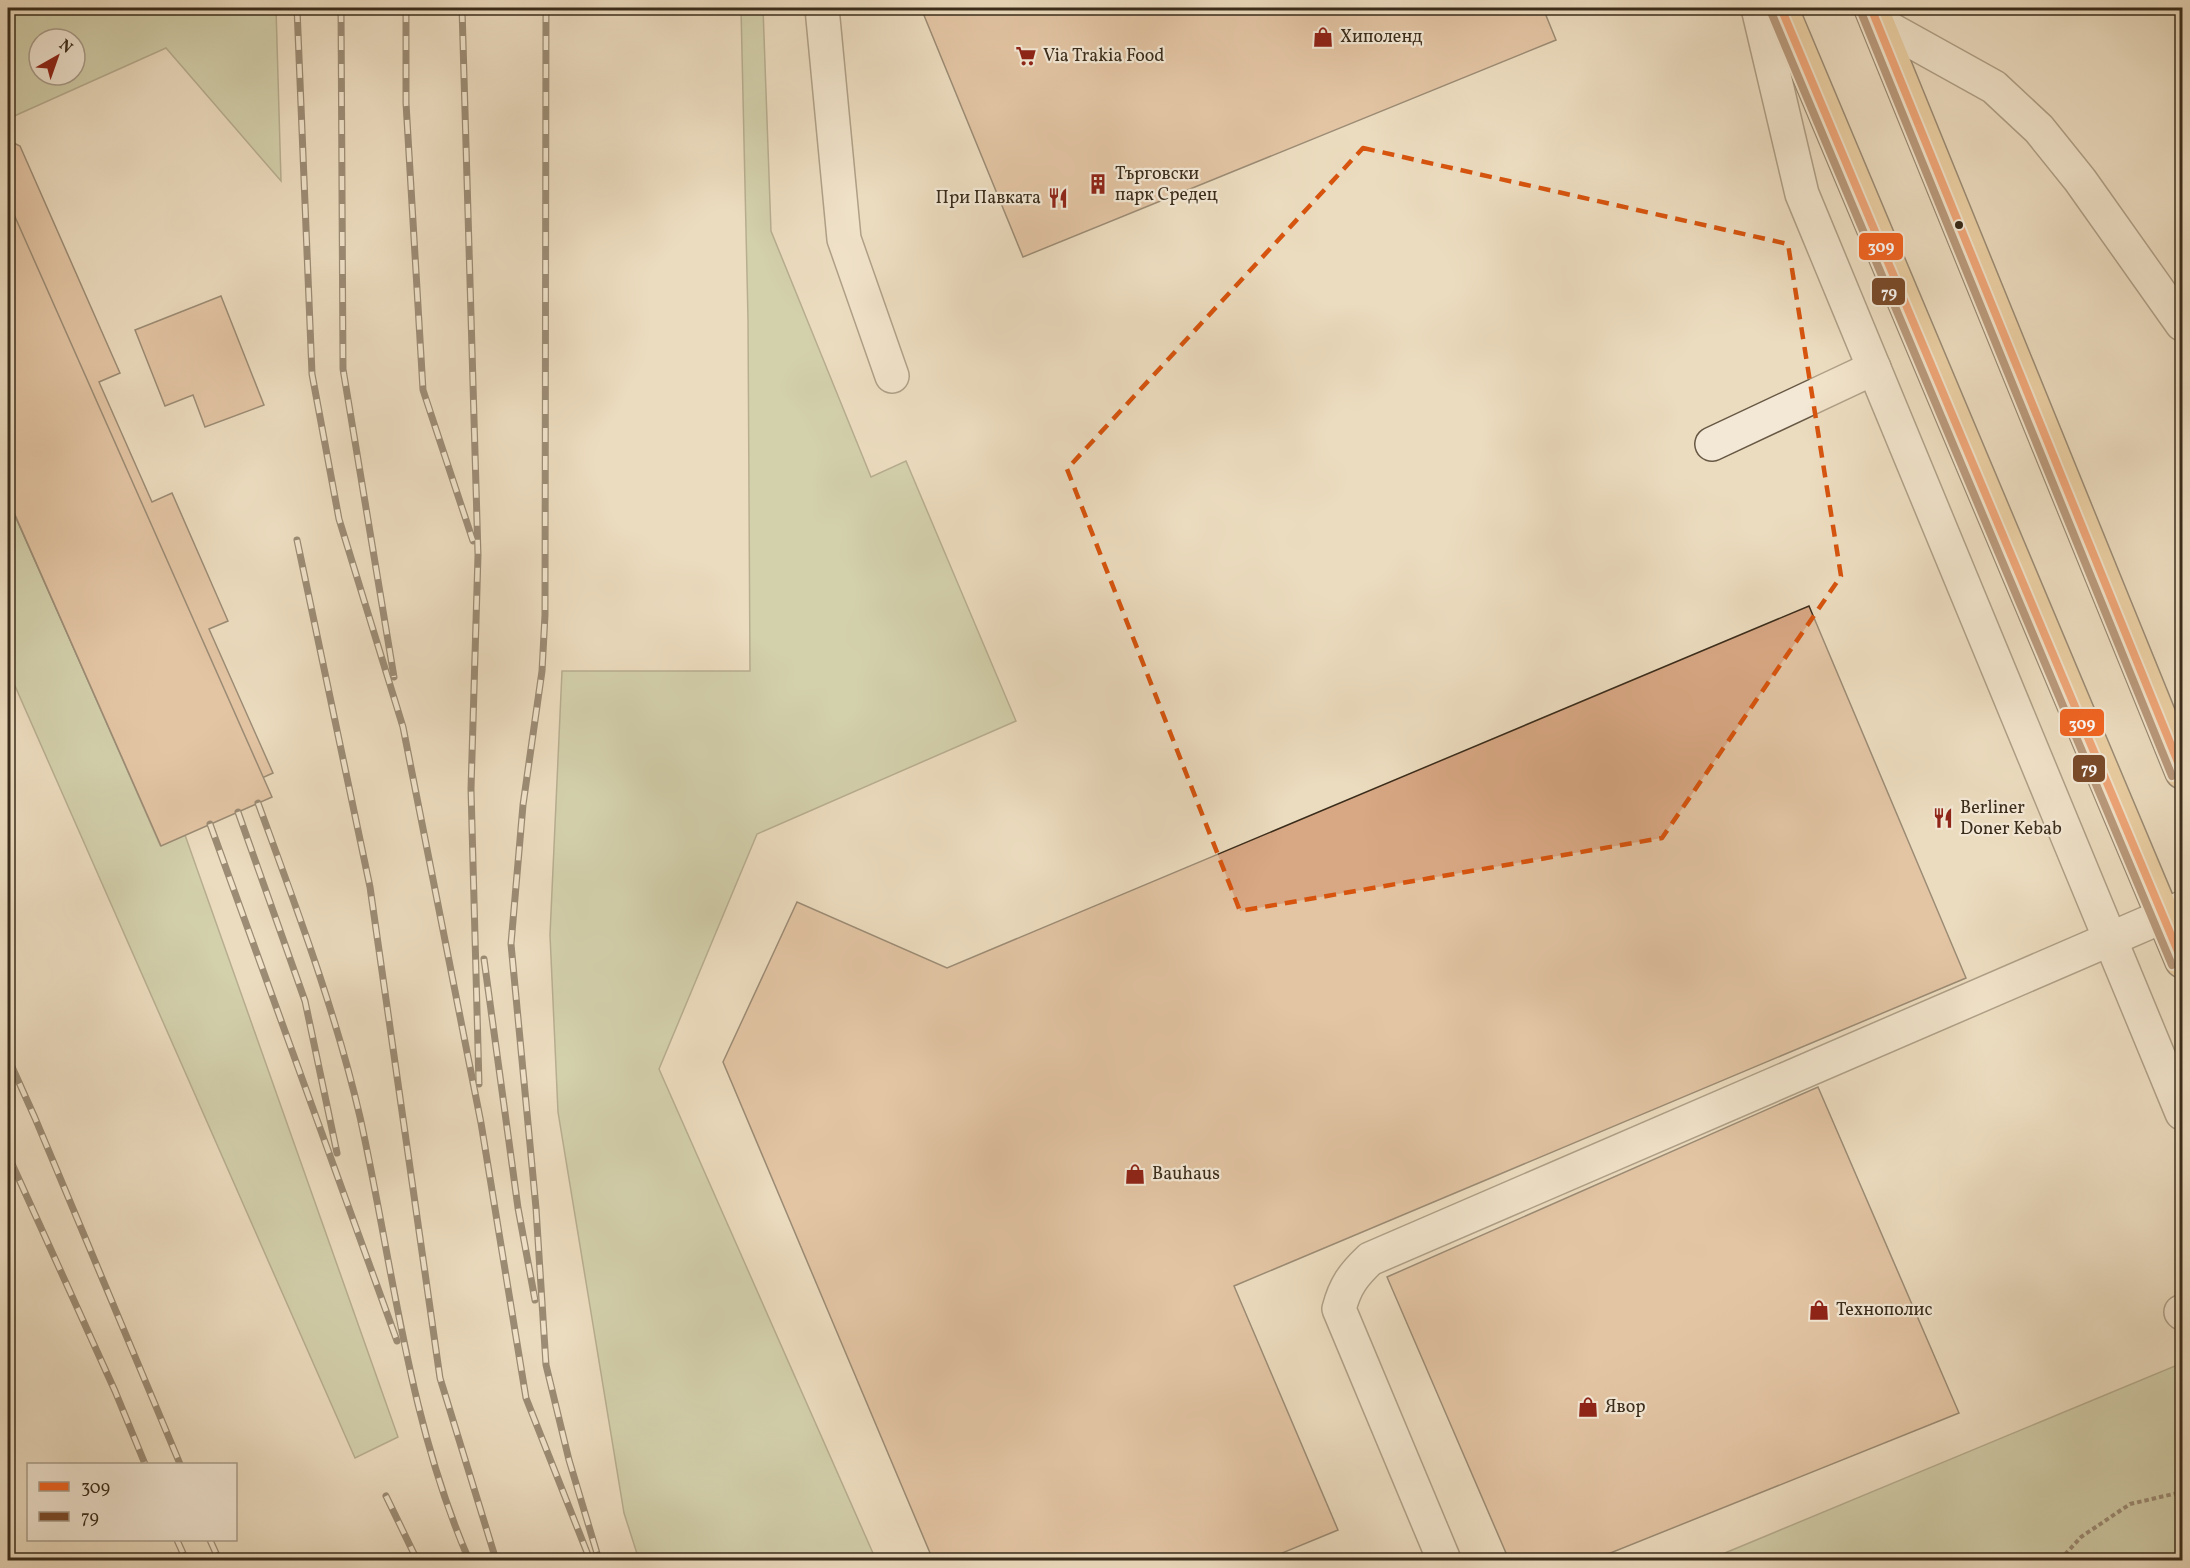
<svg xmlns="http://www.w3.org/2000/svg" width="2190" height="1568" viewBox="0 0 2190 1568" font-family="Vollkorn,serif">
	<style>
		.green { fill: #b4c195; stroke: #777658; stroke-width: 1.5; fill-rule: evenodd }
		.building { fill: #d8a884; stroke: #3a2c1b; stroke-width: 1.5 }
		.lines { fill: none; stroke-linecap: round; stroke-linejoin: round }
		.minor-casing { stroke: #665844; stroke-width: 36 }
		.major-casing { stroke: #3a2c1b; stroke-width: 36 }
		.path { stroke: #3a2c1b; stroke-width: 4; stroke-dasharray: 4.5 3; stroke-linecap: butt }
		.minor { stroke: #f3e8d5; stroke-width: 33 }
		.major { stroke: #e6be80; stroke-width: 33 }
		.rail-casing { stroke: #3a2c1b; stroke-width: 7 }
		.rail { stroke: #f3e8d5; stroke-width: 4.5; stroke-dasharray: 14; stroke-linecap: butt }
		.bus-1-casing { stroke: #f3e8d5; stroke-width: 12 }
		.bus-2-casing { stroke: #f3e8d5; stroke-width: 12 }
		.bus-1 { stroke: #f26522; stroke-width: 8 }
		.bus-2 { stroke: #7a4b2a; stroke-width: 8 }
		.marked { fill: none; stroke: #d7540e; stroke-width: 4.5; stroke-dasharray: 12 8; stroke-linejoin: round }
		.bus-dot { fill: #3a2c1b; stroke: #f3e8d5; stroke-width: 2 }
		.labels { text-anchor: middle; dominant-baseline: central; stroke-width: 4.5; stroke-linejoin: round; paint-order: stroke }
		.poi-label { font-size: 18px; fill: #3a2c1b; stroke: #f3e8d5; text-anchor: start }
		.line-badge { stroke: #f3e8d5; stroke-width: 2 }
		.badge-label { font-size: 16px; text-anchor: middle; font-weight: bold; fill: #fff }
	</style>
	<rect width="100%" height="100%" fill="#ecdcbf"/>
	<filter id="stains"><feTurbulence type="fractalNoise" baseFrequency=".00333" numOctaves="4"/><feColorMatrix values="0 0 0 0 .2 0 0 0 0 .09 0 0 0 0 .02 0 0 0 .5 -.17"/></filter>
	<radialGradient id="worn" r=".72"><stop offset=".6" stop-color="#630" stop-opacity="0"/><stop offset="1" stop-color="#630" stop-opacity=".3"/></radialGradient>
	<!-- green -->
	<g class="green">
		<path d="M8,8h268l5,173 -115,-133 -154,69 -4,-4zM39,39h36v36h-36z"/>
		<path d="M741,8h22l8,223 100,246 35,-16 110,260 -259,113 -98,235 217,491h-237l-15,-47 -66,-401 -8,-177 12,-264h188l-2,-352z"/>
		<path d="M8,499l152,346 25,-10 213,602 -43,21 -347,-788z"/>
		<path d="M2182,1363v197h-474z"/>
	</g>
	<!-- building -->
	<g class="building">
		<path d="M921,8h622l13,32 -533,217z"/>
		<path d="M8,140l12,6 100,227 -21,9 53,120 20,-9 56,128 -19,8 64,144 -120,54 -145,-327z"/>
		<path d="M8,201l264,596 -111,49 -153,-347z"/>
		<path d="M221,296l43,109 -59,22 -12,-32 -28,11 -30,-76z"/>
		<path d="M1809,606l157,372 -732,308 104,244 -73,30h-332l-210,-498 74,-160 150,66z"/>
		<path d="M1818,1087l141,326 -366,147h-84l-122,-283z"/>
	</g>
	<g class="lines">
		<!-- minor casing -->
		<g class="minor-casing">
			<g id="minor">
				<path d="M822,8l22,231 48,137"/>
				<path d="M1758,8l44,186 380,919"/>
				<path d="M1877,22l117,65 45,42 41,51 102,144"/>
				<path d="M1712,444l162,-76"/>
				<path d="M2181,1312l1,1"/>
				<path d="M1444,1560l-105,-251c6,-23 14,-34 31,-50l812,-351"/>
			</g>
		</g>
		<!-- major casing -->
		<g class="major-casing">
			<g id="major">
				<path d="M1781,8l401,953"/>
				<path d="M1871,8l311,764"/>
			</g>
		</g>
		<!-- path -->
		<path class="path" d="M2060,1560l21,-23 49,-33 52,-12"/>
		<!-- minor -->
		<use href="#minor" class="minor"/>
		<!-- major -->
		<use href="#major" class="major"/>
		<!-- rail casing -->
		<g class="rail-casing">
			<g id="rail">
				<path d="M297,8l15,366 27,145 64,208 78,396 45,275 64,162"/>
				<path d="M341,8l2,361 51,308"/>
				<path d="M406,8v95l17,287 50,151"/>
				<path d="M462,8l16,547 -7,234 8,295"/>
				<path d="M546,8l-1,607 -3,56 -19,134 -12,139 25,264 10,157 23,95 30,100"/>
				<path d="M297,540l73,347 70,491 56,182"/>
				<path d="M258,803c38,104 77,206 102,314 33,149 48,303 109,443"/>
				<path d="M238,812l67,189 32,152"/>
				<path d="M210,824l187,517"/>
				<path d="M484,959l34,249 17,92"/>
				<path d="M8,1058l27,60 145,346"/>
				<path d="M8,1155l107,236 30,73"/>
				<path d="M386,1496l31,64"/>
				<path d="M177,1540l9,20"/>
				<path d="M210,1540l9,20"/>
			</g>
		</g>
		<!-- rail -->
		<use href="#rail" class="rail"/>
		<!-- bus-1 casing -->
		<g class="bus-1-casing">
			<g id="bus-1">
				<path d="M1781,8l401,953"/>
				<path d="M1871,8l311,764"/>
			</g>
		</g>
		<!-- bus-2 casing -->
		<g class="bus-2-casing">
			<g id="bus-2">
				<path d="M1771,12l401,953"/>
				<path d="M1861,12l311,764"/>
			</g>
		</g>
		<!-- bus-1 -->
		<use href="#bus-1" class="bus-1"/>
		<!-- bus-2 -->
		<use href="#bus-2" class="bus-2"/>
	</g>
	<!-- marked area -->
	<path d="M0 0H2190V1568H0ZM1363,148l425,96 53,332 -179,262 -422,73 -173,-442z" fill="#ecdcbf" fill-opacity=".55" fill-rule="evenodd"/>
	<path class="marked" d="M1363,148l425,96 53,332 -179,262 -422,73 -173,-442z"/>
	<!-- icons -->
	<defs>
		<g id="shop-bare" transform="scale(1.62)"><path d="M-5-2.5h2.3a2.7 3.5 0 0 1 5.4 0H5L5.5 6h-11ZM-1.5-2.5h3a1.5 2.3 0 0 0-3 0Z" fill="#8f2418" stroke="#f3e8d5" stroke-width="2.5" paint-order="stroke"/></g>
		<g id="supermarket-bare" transform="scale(1.62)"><path d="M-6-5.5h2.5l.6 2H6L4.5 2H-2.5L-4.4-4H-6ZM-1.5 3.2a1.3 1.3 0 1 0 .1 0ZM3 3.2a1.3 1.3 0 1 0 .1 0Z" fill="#8f2418" stroke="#f3e8d5" stroke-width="2.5" paint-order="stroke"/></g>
		<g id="building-bare" transform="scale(1.62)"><path d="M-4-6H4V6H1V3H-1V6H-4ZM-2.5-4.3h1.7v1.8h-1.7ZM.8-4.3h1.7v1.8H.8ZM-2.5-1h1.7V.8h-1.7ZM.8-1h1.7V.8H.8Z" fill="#8f2418" stroke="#f3e8d5" stroke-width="2.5" paint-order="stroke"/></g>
		<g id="restaurant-bare" transform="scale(1.62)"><path d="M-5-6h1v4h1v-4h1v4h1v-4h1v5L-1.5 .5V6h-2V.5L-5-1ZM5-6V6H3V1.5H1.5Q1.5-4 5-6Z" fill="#8f2418" stroke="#f3e8d5" stroke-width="2.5" paint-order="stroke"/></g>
	</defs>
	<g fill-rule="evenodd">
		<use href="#shop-bare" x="1323" y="37"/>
		<use href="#supermarket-bare" x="1026" y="56"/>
		<use href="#building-bare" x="1098" y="184"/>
		<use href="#restaurant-bare" x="1058" y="198"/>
		<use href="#restaurant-bare" x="1943" y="818"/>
		<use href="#shop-bare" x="1135" y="1174"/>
		<use href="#shop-bare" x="1819" y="1310"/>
		<use href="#shop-bare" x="1588" y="1407"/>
	</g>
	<!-- markers -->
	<circle class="bus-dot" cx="1959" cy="225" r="5"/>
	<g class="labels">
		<!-- poi labels -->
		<g class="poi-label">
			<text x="1340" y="37">Хиполенд</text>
			<text x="1043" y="56">Via Trakia Food</text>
			<text x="1115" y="174">Търговски<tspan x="1115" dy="21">парк Средец</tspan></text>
			<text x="1041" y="198" text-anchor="end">При Павката</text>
			<text x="1960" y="808">Berliner<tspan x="1960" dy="21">Doner Kebab</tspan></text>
			<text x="1152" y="1174">Bauhaus</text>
			<text x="1836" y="1310">Технополис</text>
			<text x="1605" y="1407">Явор</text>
		</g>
	</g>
	<g class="line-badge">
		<rect x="1858" y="232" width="46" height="29" rx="6" fill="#f26522"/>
		<rect x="1871" y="277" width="35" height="29" rx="6" fill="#7a4b2a"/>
		<rect x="2059" y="708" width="46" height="29" rx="6" fill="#f26522"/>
		<rect x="2072" y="754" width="34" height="29" rx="6" fill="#7a4b2a"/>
	</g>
	<g class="badge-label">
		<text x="1881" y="252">309</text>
		<text x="1889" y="298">79</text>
		<text x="2082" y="729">309</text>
		<text x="2089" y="774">79</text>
	</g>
	<!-- margin -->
	<rect width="2190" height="1568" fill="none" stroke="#ecdcbf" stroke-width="30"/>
	<rect x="9" y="9" width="2172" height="1550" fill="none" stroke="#3a2c1b" stroke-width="3"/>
	<rect x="15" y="15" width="2160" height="1538" fill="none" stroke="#3a2c1b" stroke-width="1.5"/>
	<!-- legend -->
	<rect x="27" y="1463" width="210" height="78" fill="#f3e8d5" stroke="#a99d8b" stroke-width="1.5"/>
	<rect x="39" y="1482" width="30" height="9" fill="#f26522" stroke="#a99d8b" stroke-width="1.5"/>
	<text x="81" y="1493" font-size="18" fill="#3a2c1b">309</text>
	<rect x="39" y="1512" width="30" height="9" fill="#7a4b2a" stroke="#a99d8b" stroke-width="1.5"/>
	<text x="81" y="1523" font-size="18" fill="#3a2c1b">79</text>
	<!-- north arrow -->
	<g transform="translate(57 57) rotate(40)"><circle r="28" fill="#f3e8d5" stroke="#a99d8b" stroke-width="1.5"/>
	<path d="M0-4.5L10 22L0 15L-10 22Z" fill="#8f2418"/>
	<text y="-9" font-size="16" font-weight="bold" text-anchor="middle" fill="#3a2c1b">N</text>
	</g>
	<rect width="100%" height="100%" filter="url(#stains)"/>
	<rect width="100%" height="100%" fill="url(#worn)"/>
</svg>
